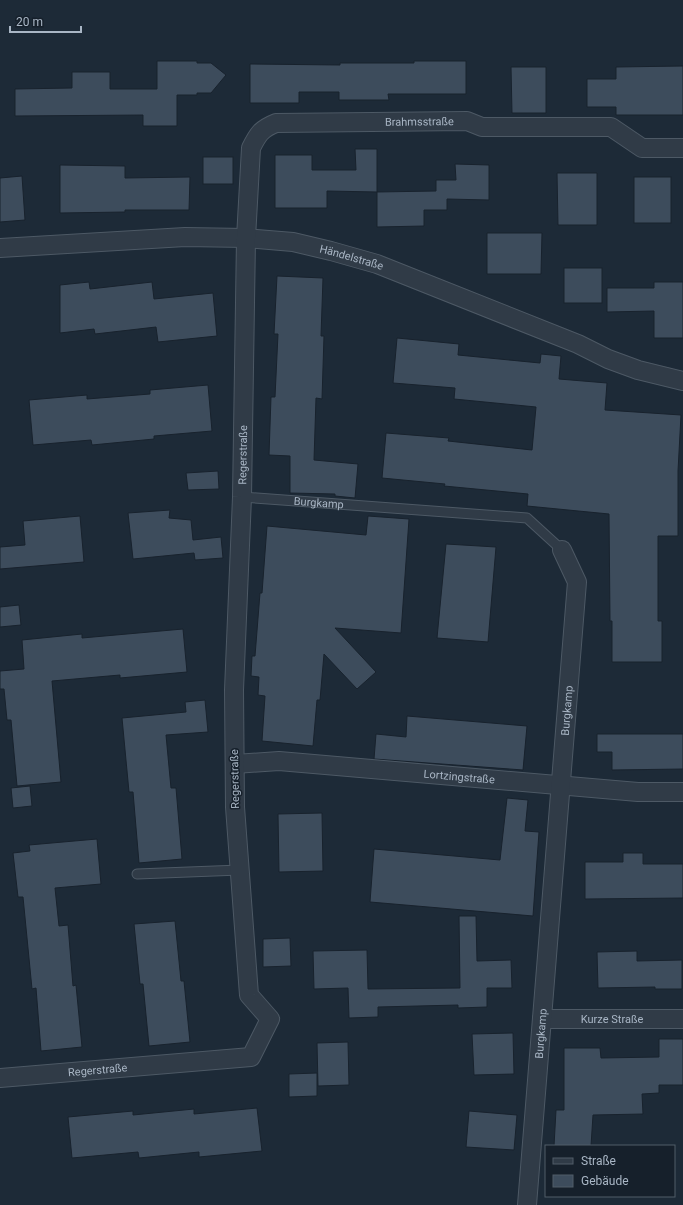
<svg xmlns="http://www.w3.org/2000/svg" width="683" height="1205" viewBox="0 0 683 1205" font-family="Roboto,sans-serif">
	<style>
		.building { fill: #3d4c5c; stroke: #18222d }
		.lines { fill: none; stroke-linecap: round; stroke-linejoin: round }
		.service-casing { stroke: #4d5965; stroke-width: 11 }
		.minor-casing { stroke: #4d5965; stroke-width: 20 }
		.service { stroke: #303b47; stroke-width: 9 }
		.minor { stroke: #303b47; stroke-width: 18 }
		.labels { text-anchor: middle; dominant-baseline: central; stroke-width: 3; stroke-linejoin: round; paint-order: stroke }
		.street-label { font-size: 11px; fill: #a9b6c5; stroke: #16202b }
	</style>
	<rect width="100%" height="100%" fill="#1d2a37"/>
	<!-- building -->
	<g class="building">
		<path d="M157,61h40v2h14l15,12 -15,18h-14v2h-20v31h-34v-11l-128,1v-27l57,-1v-16h38v17h47z"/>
		<path d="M414,61h52v33h-78l1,6h-50v-8h-40v11h-49v-39l90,1v-2h74z"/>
		<path d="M683,66v49h-67v-8h-29v-28h29v-12z"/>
		<path d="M511,67h35v46h-34z"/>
		<path d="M355,149h22v43l-50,-1v17h-52v-53h37v15h44z"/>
		<rect x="203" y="157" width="30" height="27"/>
		<path d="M455,164l34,1v35l-42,-1v11h-23v16l-47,1v-35l59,-1v-11h20z"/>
		<path d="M60,165l65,1v12l65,-1 -1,33h-64v2l-65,1z"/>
		<path d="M557,173h40v52h-39z"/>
		<path d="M22,176l3,44 -25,2v-44z"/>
		<rect x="634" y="177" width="37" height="46"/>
		<path d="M487,233h55l-1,41h-54z"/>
		<rect x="564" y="268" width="38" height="35"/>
		<path d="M277,276l46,2 -2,58h3l-2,63 -6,-1 -2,62 44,4 -3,34 -20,-2v-2l-45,-1v-37l-21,-1 2,-58h4l3,-63h-4z"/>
		<path d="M89,282l1,7 62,-7 2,17 59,-6 4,43 -59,6 -2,-15 -61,7 -1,-5 -34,4v-48z"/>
		<path d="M654,282h29v56h-29v-27l-47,1v-24h47z"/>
		<path d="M397,338l62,6 -1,11 82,8 1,-9 20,2 -2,23 48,4 -2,27 76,5 -3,56v65h-20v85h4v41h-50v-41h-2l-1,-107 -82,-8 1,-12 -84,-8 1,-2 -63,-6 4,-45 63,5 -1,3 84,9 4,-43 -82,-8 1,-11 -62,-5z"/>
		<path d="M208,385l4,46 -58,5v3l-62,6 -1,-5 -58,5 -4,-45 58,-5v4l63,-5v-4z"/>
		<path d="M218,471l1,18 -31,1 -2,-17z"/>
		<path d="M170,510l-1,8 22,2 2,20 28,-3 2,21 -28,2 -1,-7 -61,6 -5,-46z"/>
		<path d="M80,516l4,46 -84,7v-22l25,-2 -2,-24z"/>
		<path d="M368,516l41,3 -8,114 -66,-5 41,44 -19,17 -33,-35 -4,46h-3l-4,46 -51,-5 3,-45 -7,-1 1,-18 -8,-1 1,-20h3l5,-63h2l5,-67 99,9z"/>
		<path d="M446,544l50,3 -8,95 -51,-4z"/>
		<path d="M19,605l2,20 -21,2v-20z"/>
		<path d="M183,629l4,43 -67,6v-3l-68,6 9,101 -44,4 -6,-66h-4l-3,-31h-4v-18l24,-2 -2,-29 60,-6v4z"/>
		<path d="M205,700l3,32 -42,3 5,53h5l6,71 -43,4 -6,-71h-4l-7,-74 64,-6 -1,-10z"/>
		<path d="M407,716l120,10 -4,44 -149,-11 2,-25 30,3z"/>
		<path d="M597,734h86v35l-71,1v-18h-15z"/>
		<path d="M30,786l2,20 -19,2 -2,-20z"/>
		<path d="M507,798l21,2 -3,31 14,1 -6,84 -163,-14 4,-53 126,11z"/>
		<path d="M322,813l1,58 -44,1 -1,-58z"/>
		<path d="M97,839l4,45 -46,4 4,38 9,-1 5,61 3,-1 6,62 -41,4 -5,-63 -4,1 -9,-92h-5l-5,-44 17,-2 -1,-6z"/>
		<path d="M623,853h20v11h40v34l-98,1v-37h38z"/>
		<path d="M459,916h17l1,45 34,-1 1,28h-25v19l-29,1v-3l-80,2v10l-29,1 -1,-30 -34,1 -1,-38 54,-1 1,39 92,-1z"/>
		<path d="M175,921l6,60h3l6,61 -41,4 -6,-62h-3l-6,-60z"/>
		<path d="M290,938l1,28 -28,1v-28z"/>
		<path d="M637,951v10l45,-1v29h-27v-2l-57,1 -1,-36z"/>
		<path d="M513,1033l1,41 -40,1 -2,-41z"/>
		<path d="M659,1039h24v46h-24v8l-17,1 1,20 -50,1 -2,31h-37l2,-36h8v-62h36l1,10 58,-1z"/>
		<path d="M348,1042l1,43 -31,1 -1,-43z"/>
		<path d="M317,1073v23l-28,1v-23z"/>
		<path d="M257,1108l5,43 -63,6v-5l-60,6 -1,-6 -66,6 -4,-41 65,-6v4l61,-6v5z"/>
		<path d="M469,1111l48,4 -3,35 -48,-3z"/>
	</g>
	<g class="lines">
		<!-- service casing -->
		<g class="service-casing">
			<g id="service">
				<path id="s1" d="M242,497l285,21 35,32"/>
				<path d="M137,874l103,-4"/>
			</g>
		</g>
		<!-- minor casing -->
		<g class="minor-casing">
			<g id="minor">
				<path id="s2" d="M0,248l185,-11 61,1 47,4 38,9 46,13 201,80 30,15 30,11 45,11"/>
				<path id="s3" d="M235,764l44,-3 359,31h45"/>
				<path id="s4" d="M542,1019h141"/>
				<path id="s5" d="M0,1078l251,-21 19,-38 -21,-24 -14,-188 -1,-117 8,-193 4,-259 5,-90c7,-14 10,-19 25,-25l191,-2 15,6h129l31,21h41"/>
				<path id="s6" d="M527,1205l50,-623 -15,-32"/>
			</g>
		</g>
		<!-- service -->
		<use href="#service" class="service"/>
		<!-- minor -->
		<use href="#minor" class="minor"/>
	</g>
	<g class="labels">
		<!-- street labels -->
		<g class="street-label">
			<text stroke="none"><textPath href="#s5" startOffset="1354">Brahmsstraße</textPath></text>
			<text stroke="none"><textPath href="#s2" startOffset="354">Händelstraße</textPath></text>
			<text stroke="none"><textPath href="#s5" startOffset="867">Regerstraße</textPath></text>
			<text stroke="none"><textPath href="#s1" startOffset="77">Burgkamp</textPath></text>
			<text stroke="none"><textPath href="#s6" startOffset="496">Burgkamp</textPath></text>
			<text stroke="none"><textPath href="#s3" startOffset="225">Lortzingstraße</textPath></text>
			<text transform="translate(235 779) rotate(-91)">Regerstraße</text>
			<text stroke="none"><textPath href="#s4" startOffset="70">Kurze Straße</textPath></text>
			<text stroke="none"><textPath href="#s6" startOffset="172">Burgkamp</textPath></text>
			<text stroke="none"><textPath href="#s5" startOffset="98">Regerstraße</textPath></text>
		</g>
	</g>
	<!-- legend -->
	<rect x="545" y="1145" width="130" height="52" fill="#16202b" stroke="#515c69"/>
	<rect x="553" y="1158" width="20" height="6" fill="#303b47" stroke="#515c69"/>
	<text x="581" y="1165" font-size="12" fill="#a9b6c5">Straße</text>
	<rect x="553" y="1175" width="20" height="12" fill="#3d4c5c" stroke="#515c69"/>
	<text x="581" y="1185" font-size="12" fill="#a9b6c5">Gebäude</text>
	<!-- scale -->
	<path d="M10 26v6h71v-6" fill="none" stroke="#a9b6c5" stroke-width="2"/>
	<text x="16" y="26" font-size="12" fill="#a9b6c5" stroke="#16202b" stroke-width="3" paint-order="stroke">20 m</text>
</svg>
